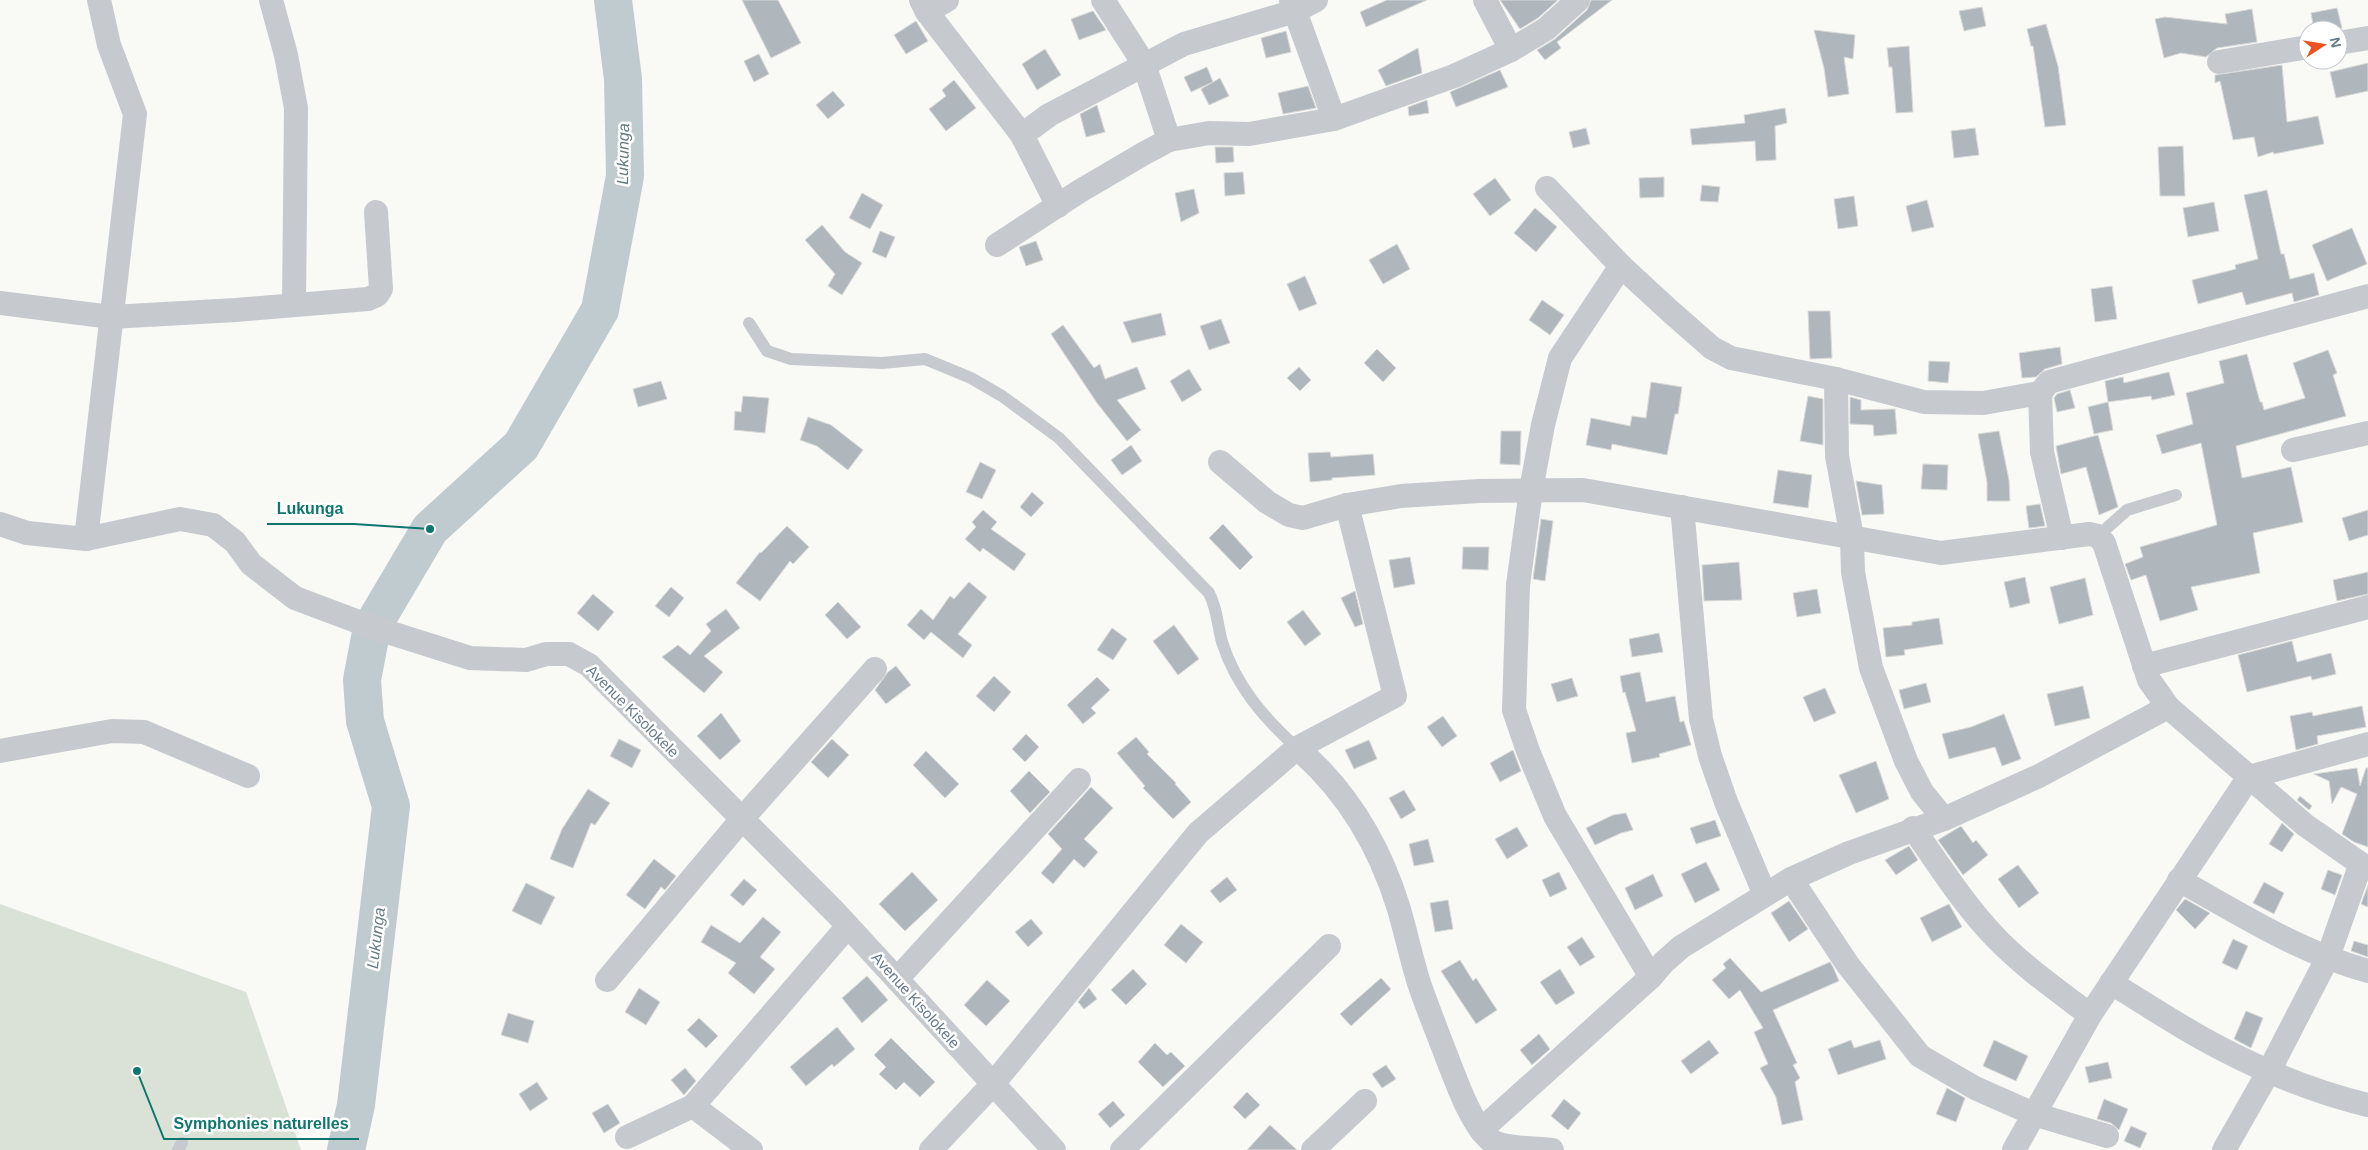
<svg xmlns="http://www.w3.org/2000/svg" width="2368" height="1150" viewBox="0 0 2368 1150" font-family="Helvetica,sans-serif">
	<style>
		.green { fill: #dae1d7 }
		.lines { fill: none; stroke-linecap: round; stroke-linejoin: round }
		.river { stroke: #c0cbd0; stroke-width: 38 }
		.building { fill: #afb7bd; stroke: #dadad8 }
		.lane { stroke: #c6cace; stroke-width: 12 }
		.street { stroke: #c6cace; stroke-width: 24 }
		.labels { text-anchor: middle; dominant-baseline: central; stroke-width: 5; stroke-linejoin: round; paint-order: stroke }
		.street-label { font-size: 15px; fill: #667989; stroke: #fff }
		.water-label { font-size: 16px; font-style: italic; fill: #627a84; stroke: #fff }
		.leader { fill: none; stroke: #0f766e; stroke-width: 2 }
		.callout-dot { fill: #0f766e; stroke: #fff; stroke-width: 2 }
		.callout-label { font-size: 16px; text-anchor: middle; font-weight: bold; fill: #0f766e; stroke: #fff; stroke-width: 5; stroke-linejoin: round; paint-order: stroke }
	</style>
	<rect width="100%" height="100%" fill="#f9f9f6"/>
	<!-- green -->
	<path class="green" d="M0,904l246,88 55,158h-301z"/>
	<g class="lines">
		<!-- river -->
		<path class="river" d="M346,1150l10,-45 35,-299 -26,-85 -3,-41 10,-53 58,-98 91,-83 79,-136 25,-134 -2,-97 -10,-79"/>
	</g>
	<!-- building -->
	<g class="building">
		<path d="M742,0h36l23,43 -30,15z"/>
		<path d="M1387,0h40l-61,27 -6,-15z"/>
		<path d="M1500,0h58l-20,18 -18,11z"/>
		<path d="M1591,0h21l-55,42 4,6 -16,12 -8,-10 18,-11 32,-29z"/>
		<path d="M1982,7l4,19 -22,5 -5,-20z"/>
		<path d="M2337,8l5,20 -28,2 -3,-17z"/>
		<path d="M2252,9l5,33 -40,6 -11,9 -25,-4 -17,5 -9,-39 10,-2 62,7 -2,-10z"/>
		<path d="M1093,11l13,19 -27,10 -8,-21z"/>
		<path d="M916,21l12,20 -22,13 -12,-19z"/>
		<path d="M2046,24l12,42 8,59 -21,2 -12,-81h-2l-4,-17z"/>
		<path d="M1814,30l41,5 -2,24 -9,-2 5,37 -21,3 -4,-29z"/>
		<path d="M1286,31l5,21 -25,6 -5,-20z"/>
		<path d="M1909,46l4,66 -17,1 -4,-46h-3l-2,-19z"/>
		<path d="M1418,48l4,25 -36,13 -8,-16z"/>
		<path d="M1045,49l16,26 -24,15 -15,-26z"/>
		<path d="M759,54l10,20 -15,8 -10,-21z"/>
		<path d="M2368,63v28l-32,7 -6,-26z"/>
		<path d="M2282,65l5,57 31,-6 6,28 -50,10 -1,-2 -15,5 -4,-20 -21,3 -13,-59 -5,2v-8z"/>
		<path d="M1207,67l6,15 -22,10 -7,-15z"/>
		<path d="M1500,70l8,17 -52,20 -6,-15z"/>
		<path d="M1220,78l9,18 -20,9 -8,-16z"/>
		<path d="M954,80l22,28 -30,23 -17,-22 17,-13 -4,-6z"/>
		<path d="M1308,86l8,22 -33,6 -5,-21z"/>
		<path d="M833,91l12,14 -17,14 -12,-14z"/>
		<path d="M1427,100l2,13 -20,3 -1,-9z"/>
		<path d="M1097,105l8,27 -19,5 -6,-23z"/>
		<path d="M1785,108l2,15 -12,3 1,34 -20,1 -1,-20 -63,4 -2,-16 55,-6 -1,-8z"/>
		<path d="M1586,128l4,16 -17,4 -4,-16z"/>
		<path d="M1975,128l4,27 -25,3 -3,-27z"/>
		<path d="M2183,146l2,50h-25l-2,-49z"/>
		<path d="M1215,147h18l1,15 -18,1z"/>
		<path d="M1243,172l2,22 -20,2 -1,-23z"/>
		<path d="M1664,177v20l-24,1 -1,-20z"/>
		<path d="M1495,178l16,22 -21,16 -17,-22z"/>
		<path d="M1702,185l18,2 -2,15 -18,-1z"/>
		<path d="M1194,189l5,24 -18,9 -6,-29z"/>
		<path d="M2267,190l14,64h3l6,25 24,-6 5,22 -25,7 -2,-9 -46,12 -4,-13 -44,12 -6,-24 44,-11 -1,-4 23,-6 -14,-64z"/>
		<path d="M862,193l21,12 -13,24 -21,-11z"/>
		<path d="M1854,196l4,30 -20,3 -4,-30z"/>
		<path d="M1927,200l7,27 -22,5 -6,-26z"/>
		<path d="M2214,202l5,29 -31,6 -5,-29z"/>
		<path d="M1535,208l22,19 -21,25 -22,-19z"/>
		<path d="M822,225l23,27 17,11 -20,32 -14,-9 7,-12 -30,-34z"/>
		<path d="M2352,228l15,36 -40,17 -15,-36z"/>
		<path d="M880,231l15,6 -9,21 -14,-6z"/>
		<path d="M1036,241l7,19 -17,6 -7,-19z"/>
		<path d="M1397,244l13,25 -27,15 -14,-24z"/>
		<path d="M1305,276l12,28 -18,7 -12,-27z"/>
		<path d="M2112,286l5,33 -22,3 -4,-33z"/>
		<path d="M1542,300l22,15 -14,20 -21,-15z"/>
		<path d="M1808,311h22l2,47 -22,1z"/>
		<path d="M1161,313l5,22 -34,8 -9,-21z"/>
		<path d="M1221,319l9,24 -21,7 -9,-24z"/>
		<path d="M1063,325l31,43 6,-4 5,15 32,-12 9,22 -29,11 24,30 -14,11 -30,-38 -46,-69z"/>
		<path d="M2060,347l2,17 -17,5 -9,8 -14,1 -3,-25z"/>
		<path d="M1377,349l19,19 -13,14 -19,-19z"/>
		<path d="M2328,350l9,23 -4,2 13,41 -110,30 6,32 49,-11 12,55 -50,11 7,40 -69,14 7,23 -38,11 -14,-46 -15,5 -6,-16 18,-7 -3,-10 77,-22 -16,-82 -39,11 -6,-19 37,-11 -7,-31 38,-10 -5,-22 28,-7 13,48h2l2,8 41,-12 -12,-35z"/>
		<path d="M1929,361l21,1 -2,21 -20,-2z"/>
		<path d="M1299,367l12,13 -11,11 -13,-13z"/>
		<path d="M1189,369l13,21 -20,12 -12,-21z"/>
		<path d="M2169,372l6,23 -23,5 -1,-4 -43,6 -3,-21 18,-4 1,6z"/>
		<path d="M661,381l6,18 -29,8 -5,-18z"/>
		<path d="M1651,382l31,5 -4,27h-3l-8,41 -55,-11 -1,6 -25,-5 5,-27 39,8 2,-10 14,2z"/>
		<path d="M2070,390l5,18 -18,4 -3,-14 3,-4z"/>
		<path d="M743,396l26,2 -4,35 -31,-3 1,-19 6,1z"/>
		<path d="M1808,396l15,3v46l-23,-4z"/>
		<path d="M1850,397l11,3v10l34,-1 2,25 -23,2 -1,-11 -23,-1z"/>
		<path d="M2108,402l5,28 -19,4 -6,-27z"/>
		<path d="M808,417l23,8 32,25 -15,20 -31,-24 -17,-6z"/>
		<path d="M1501,431h20l-1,34 -20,-1z"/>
		<path d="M1999,431l10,49 1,21h-23v-19l-9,-48z"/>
		<path d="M2098,435l20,72 -19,8 -13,-48 -25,7 -5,-28z"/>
		<path d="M1131,445l11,16 -20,14 -11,-15z"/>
		<path d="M1330,452l1,5 42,-3 2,21 -43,3v2l-22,2 -2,-29z"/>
		<path d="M980,462l16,8 -14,29 -16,-7z"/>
		<path d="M1923,464l25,1 -1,25 -26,-1z"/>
		<path d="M1778,470l34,5 -4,33 -35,-5z"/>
		<path d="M1856,481l26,4 2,29 -22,1z"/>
		<path d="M1032,492l12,11 -13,14 -11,-10z"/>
		<path d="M2040,504l5,22 -16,2 -3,-22z"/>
		<path d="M983,510l14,12 -6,7 35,25 -12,17 -31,-23 -3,4 -15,-13 11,-12 -4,-5z"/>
		<path d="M2368,510v25l-19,6 -7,-23z"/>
		<path d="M1541,519l12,2 -8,60 -12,-2z"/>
		<path d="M1223,524l30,33 -13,13 -31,-32z"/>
		<path d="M787,526l22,21 -16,17 -3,-3 -30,40 -24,-18 24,-31 1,1z"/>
		<path d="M1463,547h26l-1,23 -26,-1z"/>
		<path d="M1410,557l5,27 -21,4 -5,-28z"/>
		<path d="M1739,562l3,38 -38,1 -2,-36z"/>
		<path d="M2368,572v22l-31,7 -4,-21z"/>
		<path d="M2025,577l5,26 -20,5 -6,-26z"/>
		<path d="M2085,578l8,37 -34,9 -9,-37z"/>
		<path d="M969,582l18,15 -29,37 14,11 -9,13 -32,-26 -7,8 -17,-15 14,-16 12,11 17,-24 4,3z"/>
		<path d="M671,587l13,11 -15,19 -14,-11z"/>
		<path d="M1817,589l4,24 -24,4 -4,-24z"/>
		<path d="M1355,591l8,33 -8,3 -14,-29z"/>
		<path d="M593,594l21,18 -16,19 -21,-18z"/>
		<path d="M838,602l23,25 -14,12 -22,-24z"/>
		<path d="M726,609l14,19 -36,28 19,16 -19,21 -42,-36 16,-12 12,10 21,-24 -5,-7z"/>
		<path d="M1303,610l18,24 -16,12 -18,-24z"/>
		<path d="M1939,618l4,26 -39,6 1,5 -19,2 -3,-29 29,-3v-3z"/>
		<path d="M1174,625l25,34 -21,16 -25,-34z"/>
		<path d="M1112,628l15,11 -14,21 -16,-10z"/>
		<path d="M1659,633l4,19 -31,5 -3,-18z"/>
		<path d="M2292,641l5,21 34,-9 5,21 -24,6 -1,-4 -64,16 -9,-37z"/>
		<path d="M896,666l15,19 -25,19 -11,-14 13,-18z"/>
		<path d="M1640,672l6,30 29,-6 5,26 4,-1 7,24 -32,9 1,3 -28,6 -6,-30 10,-2 -11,-39 -2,1 -3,-17z"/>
		<path d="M994,676l17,16 -17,20 -18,-16z"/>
		<path d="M1097,677l13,13 -19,18 5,5 -13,11 -16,-19z"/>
		<path d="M1572,678l6,18 -21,6 -6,-18z"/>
		<path d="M1926,683l5,19 -27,7 -5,-19z"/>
		<path d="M2083,686l7,32 -35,8 -8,-32z"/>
		<path d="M1825,688l11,25 -22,9 -11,-25z"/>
		<path d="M2362,706l4,21 -49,9 1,8 -22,6 -6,-34 22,-4 1,4z"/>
		<path d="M721,713l20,28 -21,19 -23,-24z"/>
		<path d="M2004,714l17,45 -19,7 -7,-19 -46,12 -7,-25 29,-7z"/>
		<path d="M1443,716l14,20 -15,11 -15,-20z"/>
		<path d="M1026,734l13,13 -14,15 -13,-13z"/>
		<path d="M1136,737l13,15 -2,2 29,29 -1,1 16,18 -18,17 -30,-31 2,-2 -28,-33z"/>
		<path d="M619,739l22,11 -9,18 -22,-12z"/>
		<path d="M832,739l17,16 -21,23 -17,-16z"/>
		<path d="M1369,740l8,19 -23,10 -9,-19z"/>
		<path d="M1513,750l8,21 -21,11 -10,-19z"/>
		<path d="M926,751l33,33 -14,14 -32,-33z"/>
		<path d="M1876,761l13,38 -33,14 -17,-38z"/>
		<path d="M2357,768l3,18 6,-18h2v79l-14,-5 -12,-8 15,-40 -16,-7 -9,17 -3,-23 -15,-7z"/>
		<path d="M1029,771l21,21 -20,21 -20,-22z"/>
		<path d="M1091,787l22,21 -29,31 14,13 -14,16 -10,-9 -21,25 -12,-11 21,-24 -14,-15z"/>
		<path d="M588,789l22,14 -15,22 -4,-2 -18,45 -23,-9 12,-30z"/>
		<path d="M1404,790l12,20 -15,9 -12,-21z"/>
		<path d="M2300,796l12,10 -3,4 -12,-10z"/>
		<path d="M1626,813l7,17 -12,3 -26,12 -9,-17 27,-13z"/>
		<path d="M1715,820l6,16 -25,8 -6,-16z"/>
		<path d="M2282,823l12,11 -12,18 -13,-8z"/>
		<path d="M1961,826l12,17 3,-3 12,15 -25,20 -25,-35z"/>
		<path d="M1517,827l11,19 -21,13 -12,-20z"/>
		<path d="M1428,839l6,23 -20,4 -5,-22z"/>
		<path d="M1909,846l9,14 -22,15 -11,-15z"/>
		<path d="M654,859l22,17 -11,14 -4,-3 -16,22 -19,-14z"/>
		<path d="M1706,862l14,28 -25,13 -14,-29z"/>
		<path d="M2018,865l21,28 -20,15 -21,-29z"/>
		<path d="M2328,870l14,5 -7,20 -14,-6z"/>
		<path d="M912,872l26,28 -33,31 -26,-27z"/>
		<path d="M1559,872l8,17 -17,8 -8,-17z"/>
		<path d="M1653,874l10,22 -28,14 -10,-22z"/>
		<path d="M1227,877l10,13 -17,13 -10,-12z"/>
		<path d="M744,879l13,11 -14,16 -13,-11z"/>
		<path d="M2264,882l20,11 -10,21 -21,-11z"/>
		<path d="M526,883l29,14 -14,28 -29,-14z"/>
		<path d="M2368,885v22l-7,-3z"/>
		<path d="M2185,899l25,14 -15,16 -19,-19z"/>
		<path d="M1448,900l5,29 -18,3 -5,-29z"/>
		<path d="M1789,901l19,28 -19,13 -18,-29z"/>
		<path d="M1949,904l13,23 -30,15 -12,-24z"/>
		<path d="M763,917l18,15 -21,25 15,12 -21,25 -26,-21 8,-10 -35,-21 10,-17 29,18z"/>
		<path d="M1031,919l12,14 -15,14 -13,-15z"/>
		<path d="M1181,924l22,18 -17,21 -22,-18z"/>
		<path d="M1582,937l13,20 -15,9 -13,-19z"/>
		<path d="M2233,939l15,7 -11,24 -15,-7z"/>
		<path d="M2354,941l14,4v12l-17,-6z"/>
		<path d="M1730,958l31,34 69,-30 3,5 6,14 -66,29 24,53 -4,2 7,13 -5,4 8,38 -21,5 -6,-28 -16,-29 8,-4 -14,-32 9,-4 -23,-38 -11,9 -17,-19 14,-12 -3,-4z"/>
		<path d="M1460,960l13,21 3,-3 21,32 -21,14 -35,-53z"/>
		<path d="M1133,969l14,15 -21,21 -15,-15z"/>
		<path d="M1560,969l15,24 -19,12 -16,-23z"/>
		<path d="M867,976l21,24 -26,23 -20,-25z"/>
		<path d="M1381,978l10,11 -40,37 -11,-12z"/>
		<path d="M987,980l23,21 -24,25 -22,-21z"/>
		<path d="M639,988l21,14 -14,23 -21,-13z"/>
		<path d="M1089,988l8,11 -13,10 -6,-7z"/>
		<path d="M2246,1011l17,7 -12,30 -17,-9z"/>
		<path d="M508,1013l26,8 -6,22 -27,-8z"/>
		<path d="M699,1018l19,18 -12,12 -19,-18z"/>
		<path d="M837,1027l18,22 -21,18 -2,-3 -26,22 -16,-19z"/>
		<path d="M1539,1034l11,15 -18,16 -12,-15z"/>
		<path d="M891,1038l44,44 -15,15 -16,-15 -8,8 -17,-16 7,-7 -12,-12z"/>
		<path d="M1709,1040l10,13 -28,21 -10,-13z"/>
		<path d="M1851,1040l3,8 26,-8 6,19 -48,16 -10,-26z"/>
		<path d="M1994,1040l34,16 -12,25 -33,-15z"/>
		<path d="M1155,1043l12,12 4,-3 14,14 -22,21 -25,-25z"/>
		<path d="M2108,1062l4,16 -23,5 -4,-16z"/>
		<path d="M1386,1065l10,14 -14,9 -10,-14z"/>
		<path d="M685,1068l11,13 -12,14 -13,-15z"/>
		<path d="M537,1082l11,17 -18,12 -11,-17z"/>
		<path d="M1947,1088l18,10 -9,24 -20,-8z"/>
		<path d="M1247,1092l13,13 -15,14 -12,-12z"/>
		<path d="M1564,1099l17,14 -13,17 -17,-14z"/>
		<path d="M2104,1099l24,10 -9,21 -8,-7 -14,-4z"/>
		<path d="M1113,1101l12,14 -15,13 -12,-14z"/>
		<path d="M608,1104l12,19 -16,10 -12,-20z"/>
		<path d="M1270,1125l27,25h-50z"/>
		<path d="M2131,1126l16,7 -7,15 -16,-7z"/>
	</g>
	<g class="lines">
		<!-- lane -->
		<g class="lane">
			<path d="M749,323l18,28 24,8 91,4 43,-4 46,19 31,18 57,42 150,155c9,18 8,31 13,49 14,44 42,76 75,106"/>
			<path d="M2098,536l29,-26 49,-15"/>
			<path d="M178,1150l4,-7"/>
		</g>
		<!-- street -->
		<g class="street">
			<path d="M271,0l15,55 10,53 -2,196"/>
			<path d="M921,0l6,12 95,123 36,71"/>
			<path d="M1103,0l41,64 25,76"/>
			<path d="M1291,0l43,119"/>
			<path d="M1485,0l26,50"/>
			<path d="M927,12l20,-12"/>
			<path d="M2338,43l30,-5"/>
			<path d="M2219,62l89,-15"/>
			<path d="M1022,135l27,-20 135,-71 111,-33 21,-11"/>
			<path d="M1547,188l74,78 50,46 41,36 19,10 105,21 88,23 59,1 57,-10"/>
			<path d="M997,245l83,-54 63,-37 26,-14 40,-7 40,1 85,-15 120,-43 57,-26 35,-21 32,-29"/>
			<path d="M1621,266l-61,92 -17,67 -12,65 -13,95 -4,125 14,41 27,65 96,161"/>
			<path d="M0,303l111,14 125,-7 132,-11 9,-4 4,-6 -5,-77"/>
			<path d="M1836,379l1,77 15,81 1,35 18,96 35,93 16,31 22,27"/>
			<path d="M2293,450l75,-17"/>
			<path d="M1220,462l47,40 22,13 14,3 44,-13 54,-9 78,-5 104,-1 358,63 148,-19 9,2 6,7 45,137 19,27 137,118 63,44"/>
			<path d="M1682,507l19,212 9,37 16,46 39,93"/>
			<path d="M0,524l27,9 59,6 94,-20 33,6 22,17 16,22 44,34 77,29 98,31 56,2 20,-6h23l20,11 247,248 218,237"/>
			<path d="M2062,538l-20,-86 -2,-59 9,-11 319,-86"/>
			<path d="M86,539l49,-425 -26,-69 -10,-45"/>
			<path d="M2144,666l224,-59"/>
			<path d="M1297,748c49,42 82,97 101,158 8,26 13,52 21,77 8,24 18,48 27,72 9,23 24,67 43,84 11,10 47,9 63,11"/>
			<path d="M0,751l112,-20 32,1 104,44"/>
			<path d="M1913,828c26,37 51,77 83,110 28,29 61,52 94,77"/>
			<path d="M1791,879l57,86 72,91 55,32 59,26 73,22"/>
			<path d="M2179,880c61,34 122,73 189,91"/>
			<path d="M897,979l182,-199"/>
			<path d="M607,980l135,-161 133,-150"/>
			<path d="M2111,983c37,22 73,47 111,66 46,24 96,44 146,56"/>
			<path d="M693,1106l58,44"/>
			<path d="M1481,1130l170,-153 13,-15 17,-15 110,-68 58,-26 95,-34 95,-43 129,-69"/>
			<path d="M627,1137l66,-31 155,-180"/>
			<path d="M931,1150l62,-66 205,-251 99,-85 98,-52 -48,-191"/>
			<path d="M1122,1150l207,-204"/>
			<path d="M1313,1150l52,-49"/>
			<path d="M2014,1150l76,-135 159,-238 119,-33"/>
			<path d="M2224,1150l45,-79 59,-114 32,-91"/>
		</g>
	</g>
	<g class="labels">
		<!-- street labels -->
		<g class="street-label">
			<text transform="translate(633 711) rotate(45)">Avenue Kisolokele</text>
			<text transform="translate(916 1000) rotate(48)">Avenue Kisolokele</text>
		</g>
		<!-- water labels -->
		<g class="water-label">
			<text transform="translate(623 154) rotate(-89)">Lukunga</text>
			<text transform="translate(376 938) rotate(-83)">Lukunga</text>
		</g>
	</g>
	<!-- callouts -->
	<path class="leader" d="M430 529L354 524H267M137 1071L164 1139H359"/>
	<g class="callout-dot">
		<circle cx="430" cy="529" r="5"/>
		<circle cx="137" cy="1071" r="5"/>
	</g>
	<g class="callout-label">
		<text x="310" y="514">Lukunga</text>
		<text x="261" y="1129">Symphonies naturelles</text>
	</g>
	<!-- north arrow -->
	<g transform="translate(2323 45) rotate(78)"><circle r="24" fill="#ffffff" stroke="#c2c9d0"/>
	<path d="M0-4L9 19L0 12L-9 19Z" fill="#ed5321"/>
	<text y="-8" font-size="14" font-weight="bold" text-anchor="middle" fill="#667989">N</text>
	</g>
</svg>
